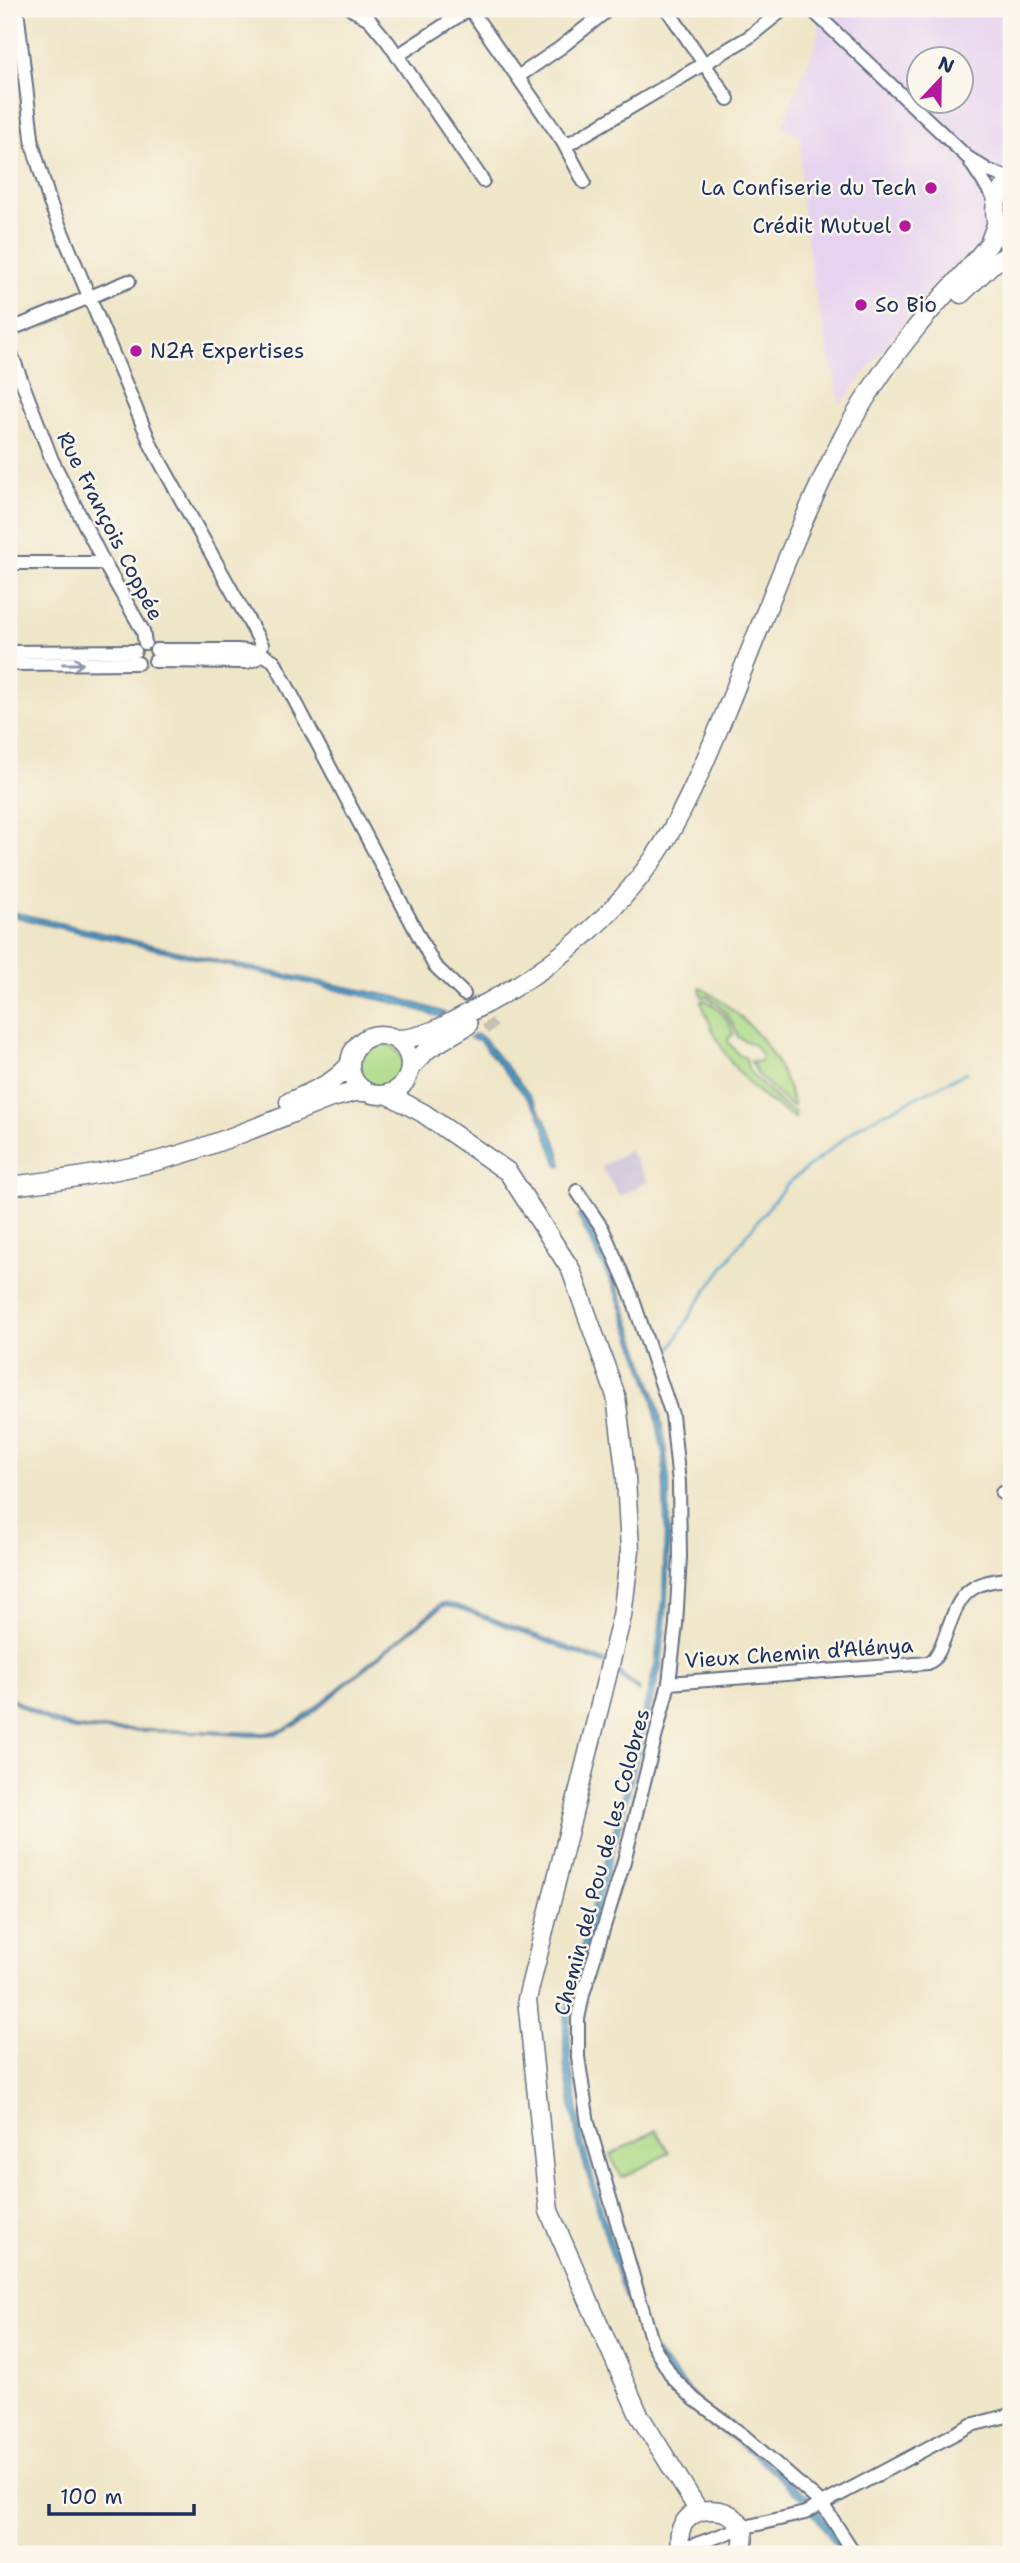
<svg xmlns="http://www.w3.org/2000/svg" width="1020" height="2563" viewBox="0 0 1020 2563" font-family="'Shantell Sans',sans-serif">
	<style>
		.built { fill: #e6d3f0; fill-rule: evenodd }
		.industrial { fill: #c8c0d8 }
		.green { fill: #acda86; stroke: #648472; stroke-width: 2 }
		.water { fill: #51a5cd; stroke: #366a96; stroke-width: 2 }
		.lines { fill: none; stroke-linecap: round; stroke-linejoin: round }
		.stream { stroke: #51a5cd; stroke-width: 2.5 }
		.minor-tunnel { stroke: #c5c1b2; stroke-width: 12; stroke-dasharray: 12 6; stroke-linecap: butt }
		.minor-casing { stroke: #656f83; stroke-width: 16 }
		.secondary-casing { stroke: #656f83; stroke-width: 21 }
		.minor { stroke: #fff; stroke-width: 12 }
		.secondary { stroke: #fff; stroke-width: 18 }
		.oneway { stroke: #8d97ae }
		.poi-dot { fill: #b5179e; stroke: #fbf7ec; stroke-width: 2.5 }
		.labels { text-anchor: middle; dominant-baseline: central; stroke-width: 5; stroke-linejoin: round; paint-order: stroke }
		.poi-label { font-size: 21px; fill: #1b2f5e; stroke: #fbf7ec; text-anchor: end }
		.street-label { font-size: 21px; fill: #1b2f5e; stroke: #fbf7ec }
	</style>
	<rect width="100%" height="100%" fill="#fbf7ec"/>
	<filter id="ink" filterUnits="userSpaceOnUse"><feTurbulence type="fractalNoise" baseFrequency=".0143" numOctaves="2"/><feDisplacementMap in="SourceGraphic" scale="14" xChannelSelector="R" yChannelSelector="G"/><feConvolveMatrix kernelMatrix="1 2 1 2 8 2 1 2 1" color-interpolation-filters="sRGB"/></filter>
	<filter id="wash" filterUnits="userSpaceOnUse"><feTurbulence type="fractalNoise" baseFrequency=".00686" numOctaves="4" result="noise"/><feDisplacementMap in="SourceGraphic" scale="28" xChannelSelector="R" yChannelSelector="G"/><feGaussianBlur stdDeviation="1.57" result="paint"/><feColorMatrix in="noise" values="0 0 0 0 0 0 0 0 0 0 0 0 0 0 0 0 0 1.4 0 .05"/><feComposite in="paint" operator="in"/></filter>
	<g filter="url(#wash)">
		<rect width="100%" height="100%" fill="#efe5c7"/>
		<!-- built -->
		<path class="built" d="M823,9h188v209l-82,70 -88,116 -27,-116 -13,-91v-61l-19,-10 34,-83zM918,60h42v42h-42z"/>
		<!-- industrial -->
		<path class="industrial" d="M629,1150l19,31 -28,16 -19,-30z"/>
		<!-- green -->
		<g class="green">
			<path d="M700,987c49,30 78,63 94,119l-5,-1 -31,-30 -7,-14 9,1 2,-7 -8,-10 -16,-8c-6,-18 -15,-30 -31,-41l-5,1z"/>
			<path d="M705,1000c14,7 25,20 28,35l-4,2 -1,5 11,13 7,3 2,11 8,10 29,28 10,5v6c-50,-28 -75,-63 -94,-117z"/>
			<circle cx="380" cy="1065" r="22"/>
			<path d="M1006,1445l5,1v36l-9,-2z"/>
			<path d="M656,2130l13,23 -47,25 -12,-23z"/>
		</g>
		<!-- water -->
		<g class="water">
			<path d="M9,911l210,50 177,36 49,16 -5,4 -40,-13 -361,-81 -30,-8z"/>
			<path d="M475,1034l6,2c33,41 71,76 81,129l-4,1 -20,-55 -59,-71 -9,-2z"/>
			<path d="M584,1215l35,76 38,109 8,41 4,41v54l-2,66 -6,64 -42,165 -42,151 -8,40 1,41 13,79 25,89 41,113 64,73 97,81 37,56h-6l-36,-53 -52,-46 -72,-54 -26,-32 -36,-87 -41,-139 -14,-79v-43l8,-40 42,-151 41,-165 8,-64 2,-76 -2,-70 -11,-60 -37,-104 -37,-75z"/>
			<path d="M442,1603l15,2 151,57 32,27 -1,3 -33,-27 -148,-57 -15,-2 -67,53 -69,59 -30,16 -25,2 -55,-4 -122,-2 -22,-6 -44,-24v-3l41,22 26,9 190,5 19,-4 21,-14z"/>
		</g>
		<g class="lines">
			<!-- stream -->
			<path class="stream" d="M661,1366l34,-59 47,-66 44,-56 75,-60 106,-53"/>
		</g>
	</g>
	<g filter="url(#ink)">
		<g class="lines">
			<!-- minor-tunnel -->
			<path class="minor-tunnel" d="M464,994l29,36"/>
			<!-- minor casing -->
			<g class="minor-casing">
				<g id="minor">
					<path d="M17,9l16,137 17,57 102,244 110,198 -6,14 -9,3 -92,-1"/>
					<path d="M351,9l18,10 19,23 95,139"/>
					<path d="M470,9l93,133 21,40"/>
					<path d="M667,9l61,90"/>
					<path d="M811,9l156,148 22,14 22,8"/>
					<path d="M397,56l72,-47"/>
					<path d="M519,76l41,-28 49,-39"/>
					<path d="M563,142h9l177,-105 35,-28"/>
					<path d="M971,163l25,38"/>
					<path d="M9,330l120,-49"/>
					<path d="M9,348l43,112 52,103 39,68 2,12"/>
					<path d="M9,563h95"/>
					<path d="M156,650h81l22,2 15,9 160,304 30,29"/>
					<path d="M9,652l126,-1"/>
					<path d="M9,664l129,-1"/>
					<path d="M577,1191l25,37 29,66 41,121 7,68 1,74 -4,67 -7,59 -46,182 -40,129 -5,25v38l10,66 65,222 20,33 21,21 50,37 79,69 32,49"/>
					<path d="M1002,1493l9,1"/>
					<path d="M669,1683l259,-20 6,-4 5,-8c19,-43 16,-70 72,-72"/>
					<path d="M669,2554l72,-26 64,-15 166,-88 40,-10"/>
				</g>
			</g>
			<!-- secondary casing -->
			<g class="secondary-casing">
				<g id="secondary">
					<path d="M1011,182c-23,17 -19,45 0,63"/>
					<path d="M961,294l30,-29 20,-12"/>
					<circle cx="380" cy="1065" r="30"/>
					<path d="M395,1039c32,1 64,-22 92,-36 65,-35 124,-84 167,-145 31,-45 51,-97 72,-147 37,-90 70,-182 114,-268 21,-41 47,-79 76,-115 23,-29 50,-55 73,-84l7,-19"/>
					<path d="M410,1068l18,-19 40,-24"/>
					<path d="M387,1094l36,19 85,59 63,98 45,126 10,82 4,72 -8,66 -95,383 22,212 90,204 60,96"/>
					<path d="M289,1102c22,-10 45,-18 61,-38"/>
					<path d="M9,1186c57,-6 115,-15 170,-31 51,-15 102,-38 152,-57l24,-6h12"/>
					<path d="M683,2554c-23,-59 80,-58 57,0"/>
				</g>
			</g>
			<!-- minor -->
			<use href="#minor" class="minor"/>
			<!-- secondary -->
			<use href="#secondary" class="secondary"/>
		</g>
		<!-- one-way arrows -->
		<defs><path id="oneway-shaft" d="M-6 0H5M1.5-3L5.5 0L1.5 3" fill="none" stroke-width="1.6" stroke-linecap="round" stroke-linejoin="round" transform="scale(1.75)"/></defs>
		<use class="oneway" href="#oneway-shaft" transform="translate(73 664)"/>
	</g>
	<!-- markers -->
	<g class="poi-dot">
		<circle cx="931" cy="188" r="7"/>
		<circle cx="905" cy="226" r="7"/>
		<circle cx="861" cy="305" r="7"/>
		<circle cx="136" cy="351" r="7"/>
	</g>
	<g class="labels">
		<!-- poi labels -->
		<g class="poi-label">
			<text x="917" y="188">La Confiserie du Tech</text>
			<text x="891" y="226">Crédit Mutuel</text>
			<text x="875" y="305" text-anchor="start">So Bio</text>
			<text x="150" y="351" text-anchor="start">N2A Expertises</text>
		</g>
		<!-- street labels -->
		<g class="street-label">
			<text transform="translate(110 526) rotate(63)">Rue François Coppée</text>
			<text transform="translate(799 1653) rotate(-4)">Vieux Chemin d’Alénya</text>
			<text transform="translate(602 1862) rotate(-75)">Chemin del Pou de les Colobres</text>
		</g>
	</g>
	<!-- margin -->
	<rect width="1020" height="2563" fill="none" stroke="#fbf7ec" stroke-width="35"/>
	<!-- north arrow -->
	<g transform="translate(940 80) rotate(22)"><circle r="33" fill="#fbf7ec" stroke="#a1a7b3" stroke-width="2"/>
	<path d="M0-5L12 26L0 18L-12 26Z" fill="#b5179e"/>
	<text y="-10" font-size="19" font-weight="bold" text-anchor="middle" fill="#1b2f5e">N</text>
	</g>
	<!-- scale -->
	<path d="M49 2504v10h145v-10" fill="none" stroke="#1b2f5e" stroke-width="3.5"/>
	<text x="60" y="2504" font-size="21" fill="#1b2f5e" stroke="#fbf7ec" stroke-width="5" paint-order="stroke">100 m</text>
</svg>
